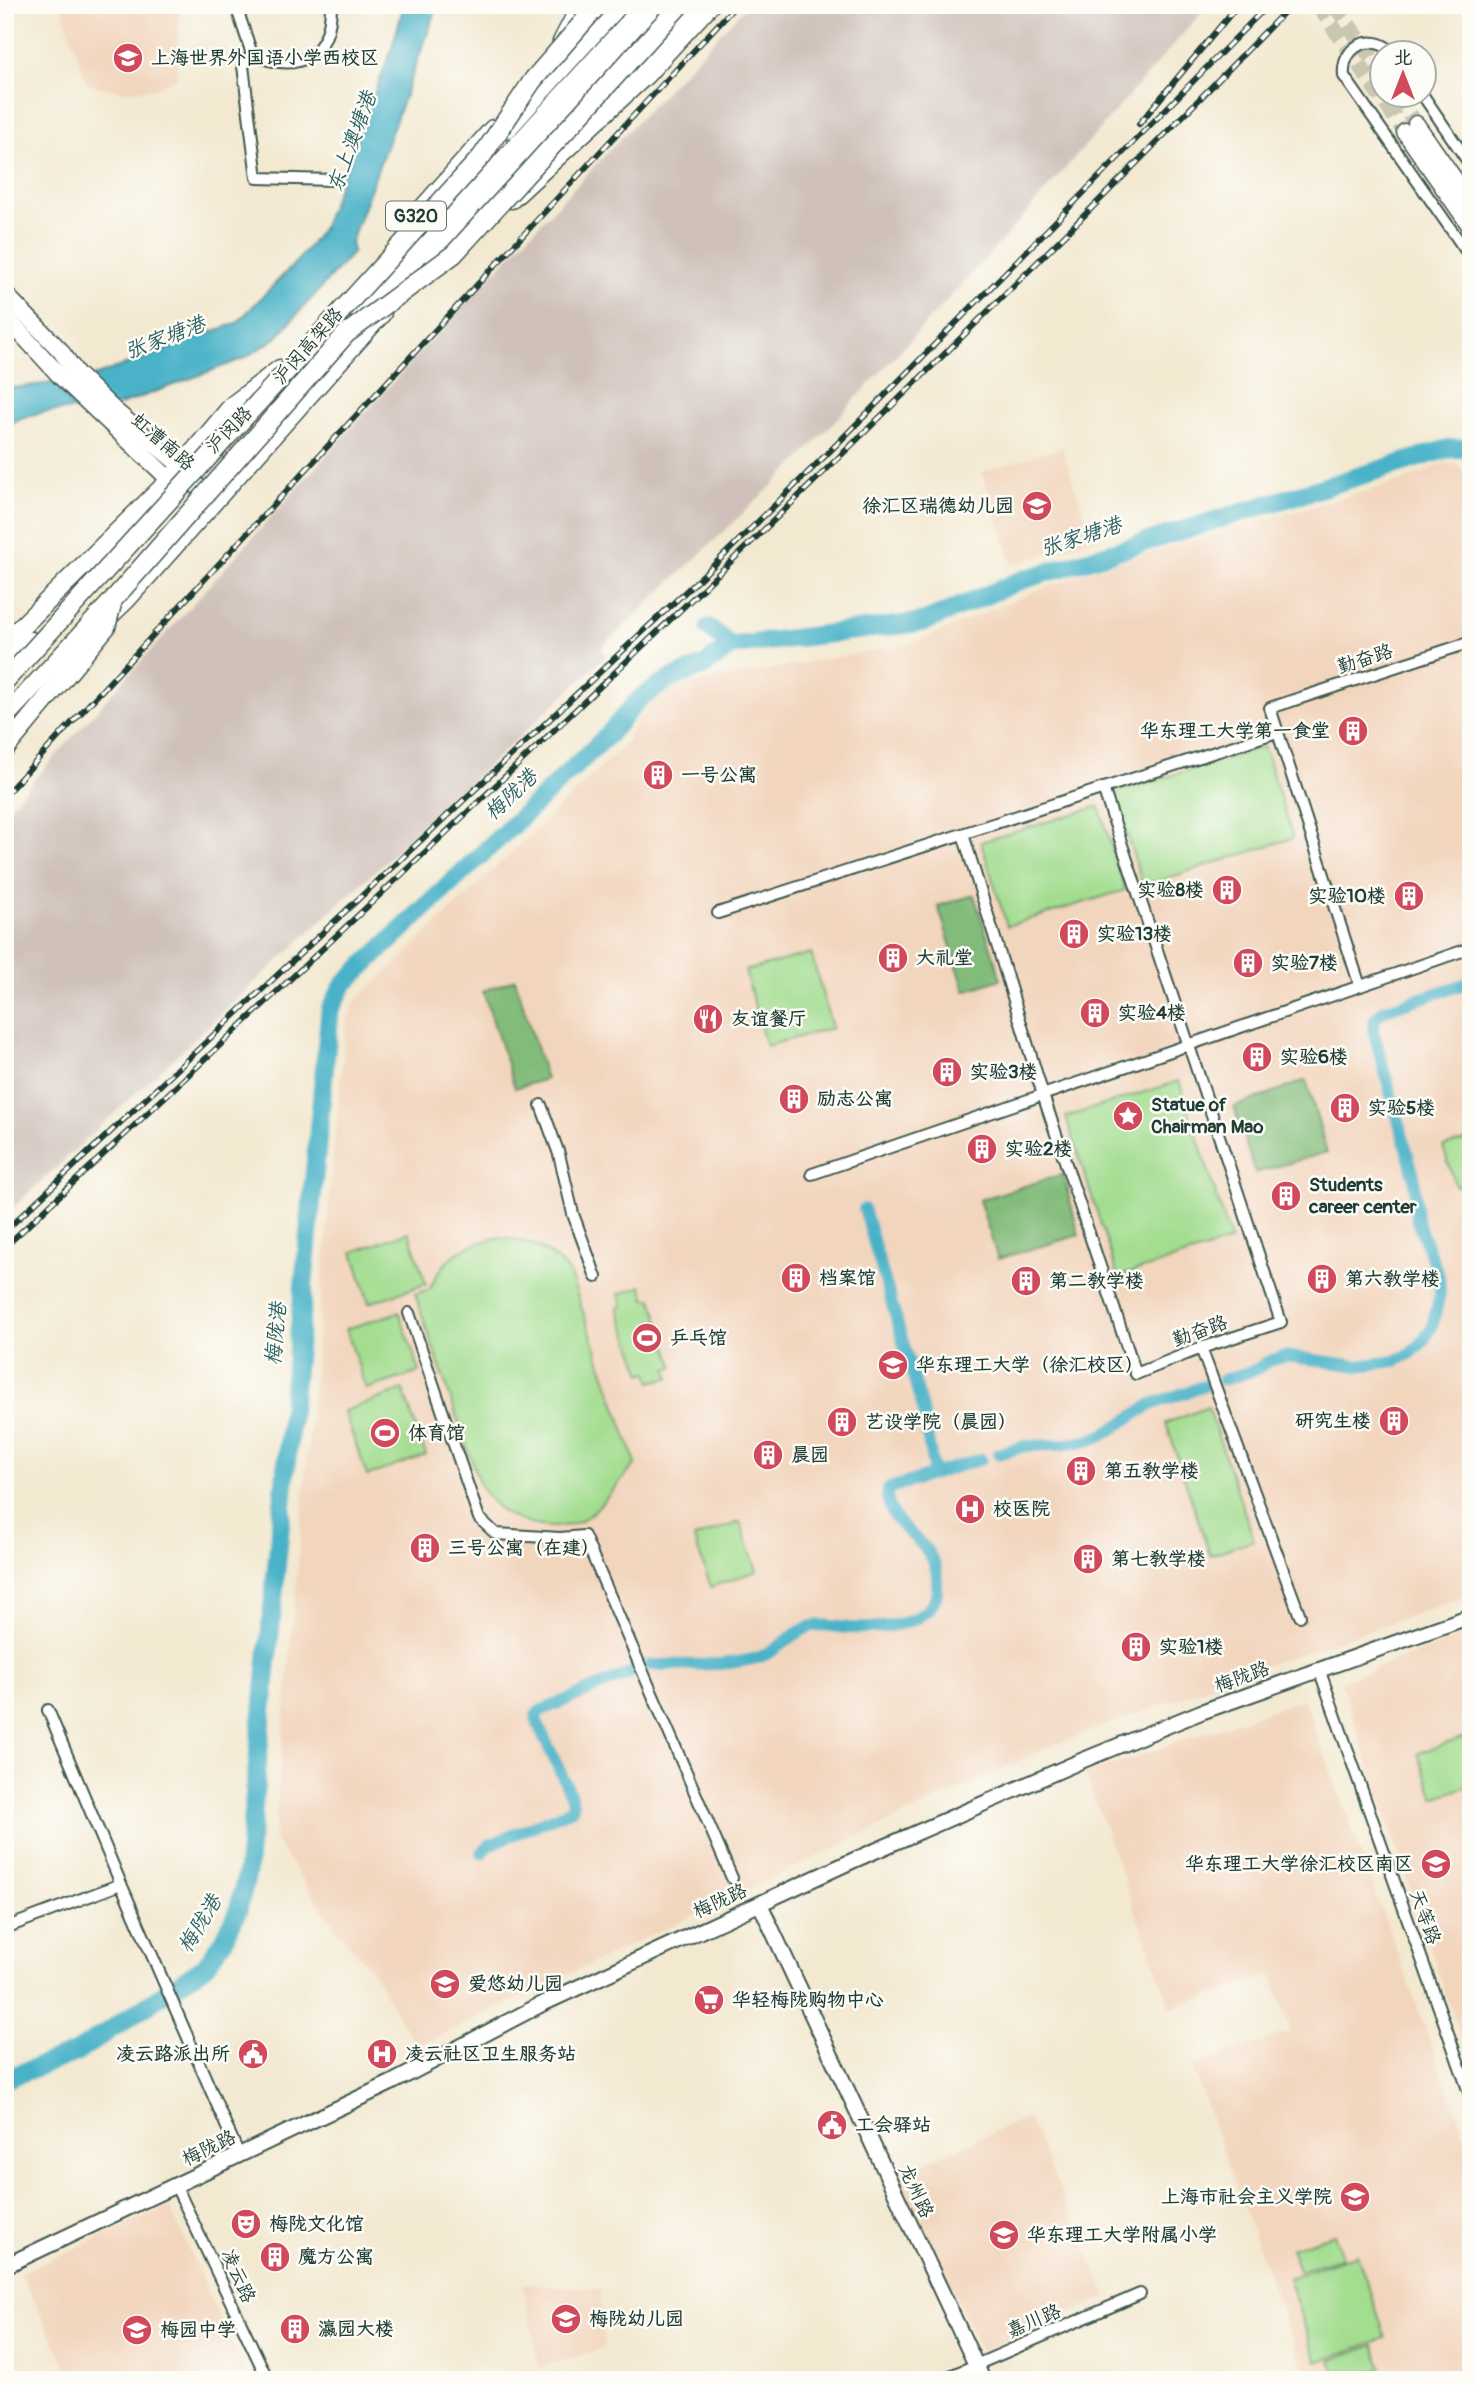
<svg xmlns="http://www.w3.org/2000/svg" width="1476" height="2385" viewBox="0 0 1476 2385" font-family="Pangolin,'LXGW WenKai TC',sans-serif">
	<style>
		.built { fill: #f2d5bd }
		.industrial { fill: #cfc1ba }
		.green { fill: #a3dd90; stroke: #618d62; stroke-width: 2 }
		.forest { fill: #82bc7a; stroke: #507c57; stroke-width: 2 }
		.water { fill: #4ab2c8; stroke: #34787e; stroke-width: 2 }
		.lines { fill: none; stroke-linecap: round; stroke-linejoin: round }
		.canal { stroke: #4ab2c8; stroke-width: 12 }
		.river { stroke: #4ab2c8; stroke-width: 19 }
		.secondary-tunnel { stroke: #c9c7b2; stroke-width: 16; stroke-dasharray: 16 8; stroke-linecap: butt }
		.minor-casing { stroke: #3f574c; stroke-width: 14 }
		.tertiary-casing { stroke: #3f574c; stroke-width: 18 }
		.secondary-casing { stroke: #3f574c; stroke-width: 19 }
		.primary-casing { stroke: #3f574c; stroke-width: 21 }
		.trunk-casing { stroke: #3f574c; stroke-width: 21 }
		.minor { stroke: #fff; stroke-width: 10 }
		.tertiary { stroke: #fff; stroke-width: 14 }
		.secondary { stroke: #fff; stroke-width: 16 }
		.primary { stroke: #fff; stroke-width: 18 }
		.trunk { stroke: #fff; stroke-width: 18 }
		.rail-casing { stroke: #1f3d34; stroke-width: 6 }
		.rail { stroke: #fdfcf7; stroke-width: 3.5; stroke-dasharray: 10; stroke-linecap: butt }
		.trunk-bridge-casing { stroke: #3f574c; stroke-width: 21; stroke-linecap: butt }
		.trunk-bridge { stroke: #fff; stroke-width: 18 }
		.labels { text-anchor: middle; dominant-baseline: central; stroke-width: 5; stroke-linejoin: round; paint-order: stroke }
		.shield { fill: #fdfcf7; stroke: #62766e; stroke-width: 2 }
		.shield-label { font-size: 18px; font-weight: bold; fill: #1f3d34 }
		.poi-label { font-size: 19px; font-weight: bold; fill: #1f3d34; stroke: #fdfcf7; text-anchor: start }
		.street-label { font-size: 19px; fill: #1f3d34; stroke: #fdfcf7 }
		.water-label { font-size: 21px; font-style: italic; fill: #2c6060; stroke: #fdfcf7 }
	</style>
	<rect width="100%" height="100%" fill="#fdfcf7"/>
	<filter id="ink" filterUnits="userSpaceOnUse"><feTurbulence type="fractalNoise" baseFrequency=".0143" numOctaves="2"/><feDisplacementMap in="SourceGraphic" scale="14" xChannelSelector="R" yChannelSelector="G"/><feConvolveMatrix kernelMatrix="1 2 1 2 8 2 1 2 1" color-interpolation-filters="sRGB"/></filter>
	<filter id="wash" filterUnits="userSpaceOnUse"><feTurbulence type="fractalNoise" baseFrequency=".00686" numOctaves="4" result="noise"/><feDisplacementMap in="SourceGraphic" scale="28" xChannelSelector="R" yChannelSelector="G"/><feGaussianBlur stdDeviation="1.57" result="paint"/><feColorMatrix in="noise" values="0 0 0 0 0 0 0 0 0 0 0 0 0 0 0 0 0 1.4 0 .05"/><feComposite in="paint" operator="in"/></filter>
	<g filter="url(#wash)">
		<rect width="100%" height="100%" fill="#f3e9d1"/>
		<!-- built -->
		<g class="built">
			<path d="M61,5h119l-3,73 -21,10 -31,4 -38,-8z"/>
			<path d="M1062,447l30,92 -80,26 -30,-93z"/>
			<path d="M1444,463l14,2 10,14 3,46v1070l-207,71 -218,82 -630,299 -45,-78 -31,-35 -66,-95 61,-705 12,-113 8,-19 271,-259 10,-22 19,-22 26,-14 230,-41 127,-54 82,-29 285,-81z"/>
			<path d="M1471,1633v437l-130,-389z"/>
			<path d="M1304,1699l167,453v228h-164l-115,-313 99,-36 -20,-57 -100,34 -86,-234z"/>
			<path d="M1028,2117l79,180 -126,55 -82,-178z"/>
			<path d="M169,2206l79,174h-175l-53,-107z"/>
			<path d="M523,2284l77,5 5,59 -66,20z"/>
		</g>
		<!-- industrial -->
		<path class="industrial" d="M747,5h461l-207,237 -204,220 -196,186 5,8 -601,559v-403l443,-491z"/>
		<!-- green -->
		<g class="green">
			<path d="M1264,747l29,91 -150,48 -29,-93z"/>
			<path d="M1099,806l26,84 -118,36 -26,-84z"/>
			<path d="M811,953l21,75 -66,18 -21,-75z"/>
			<path d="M1179,1081l52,160 -113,36 -52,-160z"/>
			<path d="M1471,1139v43l-15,4 -13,-39z"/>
			<path d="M409,1232l17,52 -57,19 -16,-51z"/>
			<path d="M500,1237c33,4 46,11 69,35l67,192c-16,16 -30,38 -48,52 -27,20 -68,10 -91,-9 -7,-6 -12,-15 -17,-22l-65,-191 15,-5c14,-34 36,-45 70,-52z"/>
			<path d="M642,1286l3,13h7l22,68 -7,2 3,8 -19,5 -3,-10 -6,2 -24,-66 5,-2 -4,-12z"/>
			<path d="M399,1312l21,60 -54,17 -20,-60z"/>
			<path d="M403,1390l23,65 -59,21 -23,-65z"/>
			<path d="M1208,1407l46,133 -44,15 -44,-132z"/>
			<path d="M740,1522l17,49 -46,16 -17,-49z"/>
			<path d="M1471,1735v50l-37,13 -16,-45z"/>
			<path d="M1334,2234l8,23 -43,14 -8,-23z"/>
			<path d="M1357,2254l29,84 -69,24 -29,-84z"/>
			<path d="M1374,2345l8,23 -35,12h-9l-7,-20z"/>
		</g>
		<!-- forest -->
		<g class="forest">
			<path d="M974,895l27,84 -36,12 -27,-85z"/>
			<path d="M515,979l31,100 -31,9 -32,-97z"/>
			<path d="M1306,1080l21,72 -72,21 -21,-66z"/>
			<path d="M1063,1174l16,61 -81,24 -19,-59z"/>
		</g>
		<!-- water -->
		<path class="water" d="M404,5h34l-83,226 -4,12 2,9 -77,86 -31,20 -125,47 -76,7 -23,6 -16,9v-38l84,-11 148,-55 61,-63 24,-31 70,-181z"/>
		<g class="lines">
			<!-- canal -->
			<g class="canal">
				<path d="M864,1209l59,201 11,64"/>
				<path d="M1223,1380l32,-10 12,-8 18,-6 73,10 37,-5 15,-7 12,-11 10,-16 8,-33 -1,-18 -22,-55 -3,-45 -41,-146 2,-11 9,-9 87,-28"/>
				<path d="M998,1454l27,-8 35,-1 28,-4 17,-7 45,-29 54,-19"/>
				<path d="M650,1665c33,-1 75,2 107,-7 21,-6 34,-26 55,-32 12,-3 26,2 38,2 27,1 74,-1 86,-31 1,-4 1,-11 1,-16 1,-44 -50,-47 -50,-90l3,-3 91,-29"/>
				<path d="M482,1853l7,-8 82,-35 2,-3 -1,-10 -35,-75 -1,-7 4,-4 93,-39"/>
			</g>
			<!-- river -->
			<g class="river">
				<path d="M709,628l22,18 193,-24 95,-41 428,-132 18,-1 6,3"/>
				<path d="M5,2079l72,-27 128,-86 19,-26 14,-30 9,-37 83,-863 14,-26 263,-248 32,-37 29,-19 37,-15 26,-19"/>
			</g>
		</g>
	</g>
	<g filter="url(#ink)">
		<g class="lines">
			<!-- secondary-tunnel -->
			<g class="secondary-tunnel">
				<path d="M1318,5l87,127"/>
				<path d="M1335,5l47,68"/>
				<path d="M1396,94l20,30"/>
			</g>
			<!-- minor casing -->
			<g class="minor-casing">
				<g id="minor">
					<path d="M240,5l-1,10 13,39c45,20 79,4 79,-49"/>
					<path d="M1392,52c-21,-21 -51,-5 -48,24l127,182"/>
					<path d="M252,54l-9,12 14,112 77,2"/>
					<path d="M1422,94l49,72"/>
					<path d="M963,834l80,261 93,279 65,-26 80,-26 -178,-534"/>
					<path d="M718,913l559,-181"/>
					<path d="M1360,986l-90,-278 201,-66"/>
					<path d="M541,1105l18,49 14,60 23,63"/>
					<path d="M812,1174l659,-226"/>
					<path d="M409,1313l70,205 17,16 64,4 24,-2 148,342"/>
					<path d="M1201,1348l99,268"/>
					<path d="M1319,1669l152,429"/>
					<path d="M48,1710l73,174 118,271"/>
					<path d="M5,1928l116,-44"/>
					<path d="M176,2186l92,194"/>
					<path d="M941,2380l199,-86"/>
				</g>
			</g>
			<!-- tertiary casing -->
			<g class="tertiary-casing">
				<g id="tertiary">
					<path d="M760,1904l223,476"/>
					<path d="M5,2266l386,-183 149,-78 312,-144 229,-100 120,-49 270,-96"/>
				</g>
			</g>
			<!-- secondary casing -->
			<g class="secondary-casing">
				<g id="secondary">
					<path d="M1416,124l55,79"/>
					<path d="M1405,132l66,95"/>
					<path d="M512,200l133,-123 66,-72"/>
					<path d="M5,294l55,56 17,24 36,35 69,58 29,36"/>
					<path d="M5,316l56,61 109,103 8,5"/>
				</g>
			</g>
			<!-- primary casing -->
			<g class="primary-casing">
				<g id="primary">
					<path d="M562,42l16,-31 5,-6"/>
					<path d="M604,96l7,-3 85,-88"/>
					<path d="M416,216l77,-87"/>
					<path d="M429,253l233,-248"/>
					<path d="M103,622l23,-22 256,-287"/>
					<path d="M5,643l165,-163 63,-75 47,-36"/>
					<path d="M5,656l26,-15"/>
				</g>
			</g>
			<!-- trunk casing -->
			<g class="trunk-casing">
				<g id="trunk">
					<path d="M506,130l113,-125"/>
					<path d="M360,318l285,-313"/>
				</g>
			</g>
			<!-- minor -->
			<use href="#minor" class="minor"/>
			<!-- tertiary -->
			<use href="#tertiary" class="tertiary"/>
			<!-- secondary -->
			<use href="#secondary" class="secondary"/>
			<!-- primary -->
			<use href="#primary" class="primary"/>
			<!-- trunk -->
			<use href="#trunk" class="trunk"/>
			<!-- rail casing -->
			<g class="rail-casing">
				<g id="rail">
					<path d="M1139,124l99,-119"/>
					<path d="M5,795l731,-790"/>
					<path d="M5,1231l711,-668 119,-117 433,-441"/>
					<path d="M5,1247c434,-408 872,-813 1286,-1242"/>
				</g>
			</g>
			<!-- rail -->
			<use href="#rail" class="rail"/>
			<!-- trunk-bridge casing -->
			<g class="trunk-bridge-casing">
				<g id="trunk-bridge">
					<path d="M5,681l477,-525 51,-76 65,-75"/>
					<path d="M5,717l107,-116 234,-267 108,-80 226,-249"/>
					<path d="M5,749l101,-122 6,-23"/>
				</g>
			</g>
			<!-- trunk-bridge -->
			<use href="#trunk-bridge" class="trunk-bridge"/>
		</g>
	</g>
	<!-- icons -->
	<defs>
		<g id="school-disc" transform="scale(1.575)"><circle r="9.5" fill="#d1495b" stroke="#fdfcf7"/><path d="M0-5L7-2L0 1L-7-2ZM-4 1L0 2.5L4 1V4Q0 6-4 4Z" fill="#fff"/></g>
		<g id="building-disc" transform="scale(1.575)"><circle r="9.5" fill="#d1495b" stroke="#fdfcf7"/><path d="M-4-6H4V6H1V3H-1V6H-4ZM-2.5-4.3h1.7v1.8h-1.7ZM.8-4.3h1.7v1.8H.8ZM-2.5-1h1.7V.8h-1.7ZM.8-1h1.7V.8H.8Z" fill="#fff"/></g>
		<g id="restaurant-disc" transform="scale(1.575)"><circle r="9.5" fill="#d1495b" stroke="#fdfcf7"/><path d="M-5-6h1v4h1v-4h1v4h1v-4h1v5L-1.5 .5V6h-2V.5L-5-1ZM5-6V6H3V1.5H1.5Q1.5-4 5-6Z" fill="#fff"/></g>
		<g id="sight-disc" transform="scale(1.575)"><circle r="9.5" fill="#d1495b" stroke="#fdfcf7"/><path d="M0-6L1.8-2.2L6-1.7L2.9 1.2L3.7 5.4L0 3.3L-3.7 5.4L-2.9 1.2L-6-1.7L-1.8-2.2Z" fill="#fff"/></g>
		<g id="stadium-disc" transform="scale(1.575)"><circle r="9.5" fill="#d1495b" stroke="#fdfcf7"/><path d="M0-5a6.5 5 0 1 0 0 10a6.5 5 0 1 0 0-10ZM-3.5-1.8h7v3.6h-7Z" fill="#fff"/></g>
		<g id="university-disc" transform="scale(1.575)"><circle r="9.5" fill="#d1495b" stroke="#fdfcf7"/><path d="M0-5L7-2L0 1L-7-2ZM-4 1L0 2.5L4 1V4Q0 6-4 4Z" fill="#fff"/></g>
		<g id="hospital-disc" transform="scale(1.575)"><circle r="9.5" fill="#d1495b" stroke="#fdfcf7"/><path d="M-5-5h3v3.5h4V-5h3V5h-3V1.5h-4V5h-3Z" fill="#fff"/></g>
		<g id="supermarket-disc" transform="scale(1.575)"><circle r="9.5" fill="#d1495b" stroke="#fdfcf7"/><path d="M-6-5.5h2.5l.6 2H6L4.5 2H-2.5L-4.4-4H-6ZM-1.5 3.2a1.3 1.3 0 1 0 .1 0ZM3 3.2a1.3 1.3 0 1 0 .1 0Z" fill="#fff"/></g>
		<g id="civic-disc" transform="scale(1.575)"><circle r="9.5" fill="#d1495b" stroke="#fdfcf7"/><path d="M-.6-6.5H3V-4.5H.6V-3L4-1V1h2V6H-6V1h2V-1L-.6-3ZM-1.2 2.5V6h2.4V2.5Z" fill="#fff"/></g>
		<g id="theatre-disc" transform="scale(1.575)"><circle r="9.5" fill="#d1495b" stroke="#fdfcf7"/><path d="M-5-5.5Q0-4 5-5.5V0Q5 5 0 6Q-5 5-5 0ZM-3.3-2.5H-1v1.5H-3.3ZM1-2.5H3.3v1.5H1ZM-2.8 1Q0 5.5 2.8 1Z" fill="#fff"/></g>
	</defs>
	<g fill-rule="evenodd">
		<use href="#school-disc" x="128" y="58"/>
		<use href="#school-disc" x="1037" y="506"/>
		<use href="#building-disc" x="1353" y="731"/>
		<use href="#building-disc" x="658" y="775"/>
		<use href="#building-disc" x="1227" y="890"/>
		<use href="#building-disc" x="1409" y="896"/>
		<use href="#building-disc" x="1074" y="934"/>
		<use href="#building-disc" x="893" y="958"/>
		<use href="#building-disc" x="1248" y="963"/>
		<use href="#building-disc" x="1095" y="1013"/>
		<use href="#restaurant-disc" x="708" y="1019"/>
		<use href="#building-disc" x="1257" y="1057"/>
		<use href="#building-disc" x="947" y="1072"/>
		<use href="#building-disc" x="794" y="1099"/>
		<use href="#building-disc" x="1345" y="1108"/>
		<use href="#sight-disc" x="1128" y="1116"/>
		<use href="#building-disc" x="982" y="1149"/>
		<use href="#building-disc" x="1286" y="1196"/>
		<use href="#building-disc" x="796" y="1278"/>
		<use href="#building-disc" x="1322" y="1279"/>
		<use href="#building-disc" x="1026" y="1281"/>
		<use href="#stadium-disc" x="647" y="1338"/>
		<use href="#university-disc" x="893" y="1365"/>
		<use href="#building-disc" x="1394" y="1421"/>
		<use href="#building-disc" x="842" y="1422"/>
		<use href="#stadium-disc" x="385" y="1433"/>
		<use href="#building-disc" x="768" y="1455"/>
		<use href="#building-disc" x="1081" y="1471"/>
		<use href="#hospital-disc" x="970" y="1509"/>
		<use href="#building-disc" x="425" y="1548"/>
		<use href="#building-disc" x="1088" y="1559"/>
		<use href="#building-disc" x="1136" y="1647"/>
		<use href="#university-disc" x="1436" y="1864"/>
		<use href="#school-disc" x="445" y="1984"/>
		<use href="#supermarket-disc" x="709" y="2000"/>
		<use href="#civic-disc" x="253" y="2054"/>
		<use href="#hospital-disc" x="382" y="2054"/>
		<use href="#civic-disc" x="832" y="2125"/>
		<use href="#school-disc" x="1355" y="2197"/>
		<use href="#theatre-disc" x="246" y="2224"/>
		<use href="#school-disc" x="1004" y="2235"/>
		<use href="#building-disc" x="275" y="2257"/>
		<use href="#school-disc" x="566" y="2319"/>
		<use href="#building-disc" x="295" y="2329"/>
		<use href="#school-disc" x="137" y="2330"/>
	</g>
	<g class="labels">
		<!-- shield labels -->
		<rect class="shield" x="386" y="201.5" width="60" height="29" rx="5"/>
		<g class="shield-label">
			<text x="416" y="216">G320</text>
		</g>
		<!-- poi labels -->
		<g class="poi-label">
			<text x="151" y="58">上海世界外国语小学西校区</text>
			<text x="1014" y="506" text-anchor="end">徐汇区瑞德幼儿园</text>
			<text x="1330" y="731" text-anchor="end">华东理工大学第一食堂</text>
			<text x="681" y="775">一号公寓</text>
			<text x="1204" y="890" text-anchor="end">实验8楼</text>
			<text x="1386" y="896" text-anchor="end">实验10楼</text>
			<text x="1097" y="934">实验13楼</text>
			<text x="916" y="958">大礼堂</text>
			<text x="1271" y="963">实验7楼</text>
			<text x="1118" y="1013">实验4楼</text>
			<text x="731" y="1019">友谊餐厅</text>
			<text x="1280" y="1057">实验6楼</text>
			<text x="970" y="1072">实验3楼</text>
			<text x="817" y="1099">励志公寓</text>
			<text x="1151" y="1105">Statue of<tspan x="1151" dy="22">Chairman Mao</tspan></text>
			<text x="1368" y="1108">实验5楼</text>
			<text x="1005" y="1149">实验2楼</text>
			<text x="1309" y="1185">Students<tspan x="1309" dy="22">career center</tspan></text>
			<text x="819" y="1278">档案馆</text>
			<text x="1345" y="1279">第六教学楼</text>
			<text x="1049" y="1281">第二教学楼</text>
			<text x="670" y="1338">乒乓馆</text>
			<text x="916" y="1365">华东理工大学（徐汇校区）</text>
			<text x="1371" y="1421" text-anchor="end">研究生楼</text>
			<text x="865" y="1422">艺设学院（晨园）</text>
			<text x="408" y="1433">体育馆</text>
			<text x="791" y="1455">晨园</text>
			<text x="1104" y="1471">第五教学楼</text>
			<text x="993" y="1509">校医院</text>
			<text x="448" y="1548">三号公寓（在建）</text>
			<text x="1111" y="1559">第七教学楼</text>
			<text x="1159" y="1647">实验1楼</text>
			<text x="1413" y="1864" text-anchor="end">华东理工大学徐汇校区南区</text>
			<text x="468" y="1984">爱悠幼儿园</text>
			<text x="732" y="2000">华轻梅陇购物中心</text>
			<text x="230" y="2054" text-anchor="end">凌云路派出所</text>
			<text x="405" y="2054">凌云社区卫生服务站</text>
			<text x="855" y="2125">工会驿站</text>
			<text x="1332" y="2197" text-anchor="end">上海市社会主义学院</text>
			<text x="269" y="2224">梅陇文化馆</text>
			<text x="1027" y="2235">华东理工大学附属小学</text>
			<text x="298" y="2257">魔方公寓</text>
			<text x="589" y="2319">梅陇幼儿园</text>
			<text x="318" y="2329">瀛园大楼</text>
			<text x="160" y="2330">梅园中学</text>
		</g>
		<!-- street labels -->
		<g class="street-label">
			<text transform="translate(308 346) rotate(-49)">沪闵高架路</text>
			<text transform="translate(229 430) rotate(-46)">沪闵路</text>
			<text transform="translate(163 442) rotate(41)">虹漕南路</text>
			<text transform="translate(1365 659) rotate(-18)">勤奋路</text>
			<text transform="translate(1200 1331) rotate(-20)">勤奋路</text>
			<text transform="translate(1242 1677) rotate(-20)">梅陇路</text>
			<text transform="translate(720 1901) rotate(-25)">梅陇路</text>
			<text transform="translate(1425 1917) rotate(70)">天等路</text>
			<text transform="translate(209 2148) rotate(-26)">梅陇路</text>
			<text transform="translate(916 2191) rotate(65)">龙州路</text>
			<text transform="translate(238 2276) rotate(66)">凌云路</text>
			<text transform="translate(1034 2321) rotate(-23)">嘉川路</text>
		</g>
		<!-- water labels -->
		<g class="water-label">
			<text transform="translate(352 142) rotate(-70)">东上澳塘港</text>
			<text transform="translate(165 338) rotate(-21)">张家塘港</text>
			<text transform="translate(1081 537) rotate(-18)">张家塘港</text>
			<text transform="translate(511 795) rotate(-43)">梅陇港</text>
			<text transform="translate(276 1334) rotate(-85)">梅陇港</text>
			<text transform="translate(200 1924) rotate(-59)">梅陇港</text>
		</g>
	</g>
	<!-- margin -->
	<rect width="1476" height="2385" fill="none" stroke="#fdfcf7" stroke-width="28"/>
	<!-- north arrow -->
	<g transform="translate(1403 74)"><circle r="33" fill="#fdfcf7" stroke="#a4b0a9" stroke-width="2"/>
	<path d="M0-5L12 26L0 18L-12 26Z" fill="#d1495b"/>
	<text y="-10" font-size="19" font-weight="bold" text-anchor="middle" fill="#1f3d34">北</text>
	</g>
</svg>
